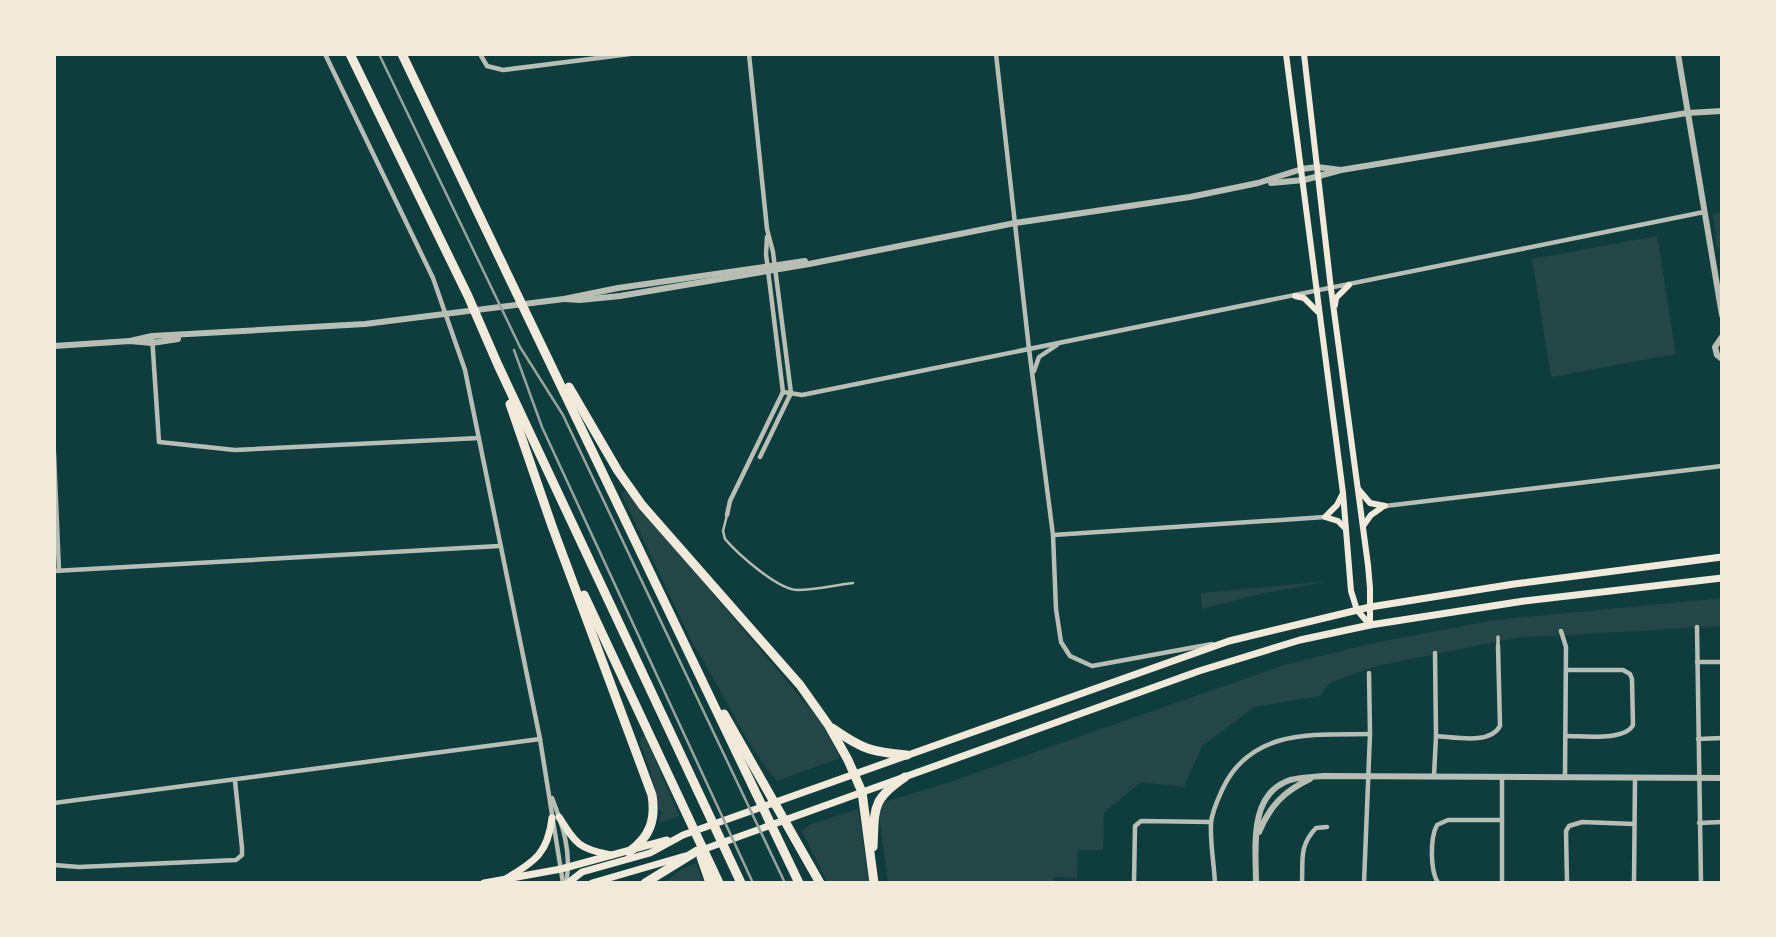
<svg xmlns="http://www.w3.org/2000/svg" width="1776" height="937" viewBox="0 0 1776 937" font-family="Quicksand,sans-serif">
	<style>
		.green { fill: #244646 }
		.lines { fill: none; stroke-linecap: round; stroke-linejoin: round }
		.service { stroke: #b8beb3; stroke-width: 2.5 }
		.pedestrian { stroke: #b8beb3; stroke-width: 3.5 }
		.minor { stroke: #b8beb3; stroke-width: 4.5 }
		.tertiary { stroke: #b8beb3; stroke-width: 6 }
		.secondary { stroke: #f1e9da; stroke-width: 6 }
		.primary { stroke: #f1e9da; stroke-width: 7 }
		.motorway { stroke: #f1e9da; stroke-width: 9 }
		.rail { stroke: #97a49c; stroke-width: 2.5 }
	</style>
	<rect width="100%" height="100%" fill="#0f3d3e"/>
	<!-- green -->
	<g class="green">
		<path d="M1722,212v36l-5,1 -4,-35z"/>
		<path d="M1657,236l19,118 -125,23 -19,-118z"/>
		<path d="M626,491l187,221 15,22 12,24 -63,23c-35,-39 -54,-92 -83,-135l-73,-153z"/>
		<path d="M1330,581l-70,13 -58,15 -1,-16z"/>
		<path d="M1722,598v28l-207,12 -138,28 -46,16 -11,14 -66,11 -52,39 -18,41 -43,-5 -37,31 -1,37h-25l-1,28 -23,-1 -1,6h-165l-9,-68 5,-13 63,-19 334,-117 93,-23 121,-23z"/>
		<path d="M645,735l34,81 -20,7 3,-12 -4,-3 -8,-39 -11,-29z"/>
		<path d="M858,809l11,74h-41l-26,-52 7,-6z"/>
		<path d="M696,863l8,20h-40l18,-14z"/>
	</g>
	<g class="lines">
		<!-- service -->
		<path class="service" d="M727,515l-4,16 2,8c13,15 52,50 72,51 19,0 38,-5 56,-7"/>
		<!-- pedestrian -->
		<path class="pedestrian" d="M1498,637v9"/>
		<!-- minor -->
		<g class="minor">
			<path d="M325,54l108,224 32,92 75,369 23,144"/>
			<path d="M480,54l7,12 16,4 127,-16"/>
			<path d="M749,54l18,175 6,23 18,141"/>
			<path d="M996,54l33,295 24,186 3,74 5,33 9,14 22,10 120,-22"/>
			<path d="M767,237l-1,17 17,138"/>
			<path d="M152,336l7,106 76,8 244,-12"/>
			<path d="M1034,371l5,-14 18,-12"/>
			<path d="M783,392l19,3 902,-183"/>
			<path d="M54,453l5,118"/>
			<path d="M760,457l31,-64"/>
			<path d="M1385,506l337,-40"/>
			<path d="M727,515l3,-14 53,-109"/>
			<path d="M1053,535l272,-18"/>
			<path d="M54,571l445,-25"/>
			<path d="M1697,627l4,256"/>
			<path d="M1561,631l5,16 -1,130"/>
			<path d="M1697,662h25"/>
			<path d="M1566,670h57l7,4 2,5 1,46c-8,16 -49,11 -67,11"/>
			<path d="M1436,736c19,1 54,9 64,-10l-2,-80"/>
			<path d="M1698,739l24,-1"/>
			<path d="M1434,776l2,-40 -1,-83"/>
			<path d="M552,798c11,28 20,55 14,85"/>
			<path d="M54,803l486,-64"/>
			<path d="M1699,823l23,-1"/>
			<path d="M54,865l25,2 157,-7 6,-5v-7l-7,-67"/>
			<path d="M1134,883l1,-57 6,-5 70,1"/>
			<path d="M1215,883c-1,-20 -5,-40 -4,-60 1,-12 7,-24 12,-35 29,-60 91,-53 147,-54"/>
			<path d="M1302,883c1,-24 -3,-37 14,-55l11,-1"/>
			<path d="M1364,883l6,-149 -1,-61"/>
			<path d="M1438,883c-8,-13 -8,-45 -1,-58l11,-5h54"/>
			<path d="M1502,883v-106"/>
			<path d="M1567,883l-1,-52 3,-5 13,-4 52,2"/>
			<path d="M1634,883l1,-105"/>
		</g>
		<!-- tertiary -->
		<g class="tertiary">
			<path d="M1678,54l44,261"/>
			<path d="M1271,183l33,-3 37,-10 346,-57 35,-2"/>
			<path d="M564,299l16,1 40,-4 189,-32 206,-41 175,-26 68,-14 44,-14 15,-2 24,3"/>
			<path d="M1722,337l-7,10 2,8 5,4"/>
			<path d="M130,341l22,-5 213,-12 199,-25 54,-11 187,-27"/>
			<path d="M54,346l76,-5 22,2 26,-4"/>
			<path d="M1259,832c11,-26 25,-41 51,-53"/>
			<path d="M1256,883c0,-35 -8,-89 34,-103 11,-3 22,-3 33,-4l399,2"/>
		</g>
		<!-- secondary -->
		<g class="secondary">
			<path d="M1286,54l57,439 8,98 6,19 13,15"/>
			<path d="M1304,54l27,235 37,276 2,23v37"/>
			<path d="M1295,296l9,2 14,14"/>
			<path d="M1335,305l1,-7 13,-13"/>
			<path d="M1359,490l11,13 15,3"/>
			<path d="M1342,495l-5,10 -12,12 13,4 7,7"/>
			<path d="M1363,526l8,-11 10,-7"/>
		</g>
		<!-- primary -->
		<g class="primary">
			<path d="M559,817c17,27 20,32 52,38"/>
			<path d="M699,851l500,-180 101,-31 70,-15 154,-24 198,-23"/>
			<path d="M507,878c29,-17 41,-26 45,-60"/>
			<path d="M484,883l77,-14 106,-29"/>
			<path d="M568,883l14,-11 68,-19 33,-18 546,-194 141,-34 144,-23 208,-27"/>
			<path d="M592,883l93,-27"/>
		</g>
		<!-- motorway -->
		<g class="motorway">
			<path d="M350,54l118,242 30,69 243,518"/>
			<path d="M402,54l397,829"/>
			<path d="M569,387l49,84 24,34 158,180 29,41 19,34 14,32 12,91"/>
			<path d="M510,404l42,122 100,269c4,25 -2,42 -23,57"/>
			<path d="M584,595l135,288"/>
			<path d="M724,714l96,169"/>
			<path d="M832,728c30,21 39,24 75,27"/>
			<path d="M873,847c2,-39 -2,-47 32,-70"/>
			<path d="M701,857l9,26"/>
			<path d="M645,883l52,-32"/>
		</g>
		<!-- rail -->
		<g class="rail">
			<path d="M379,54l141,293 43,68 222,468"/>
			<path d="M514,350l28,77 211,456"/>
		</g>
	</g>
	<!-- border -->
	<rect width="1776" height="937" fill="none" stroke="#f1e9da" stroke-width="112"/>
</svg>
